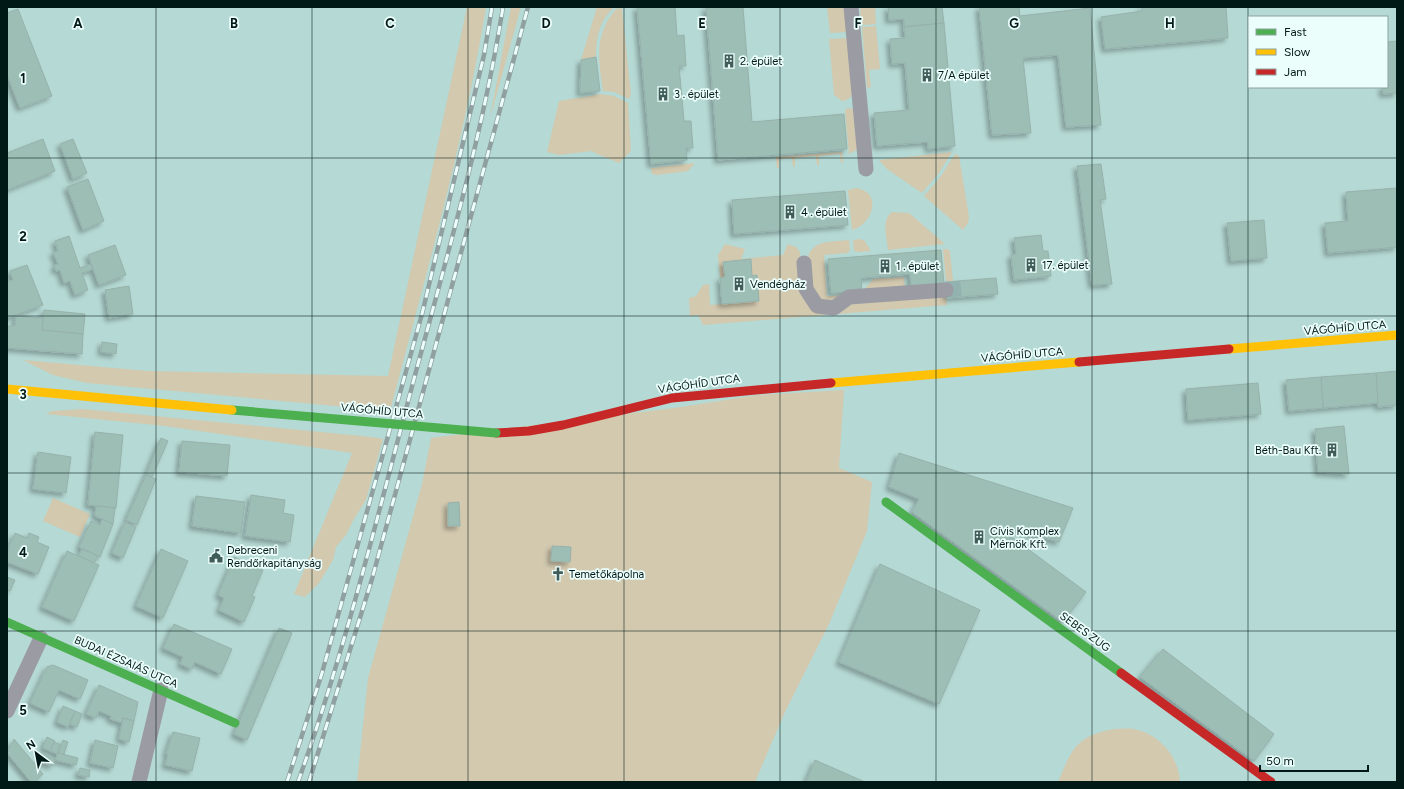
<svg xmlns="http://www.w3.org/2000/svg" width="1404" height="789" viewBox="0 0 1404 789" font-family="Figtree,sans-serif">
	<style>
		.green { fill: #d2c9af }
		.building { fill: #9cbeb4; stroke: #97b1ab; filter: url(#shadow) }
		.lines { fill: none; stroke-linecap: round; stroke-linejoin: round }
		.street-tunnel { stroke: #91b2ae; stroke-width: 15; stroke-dasharray: 15 8; stroke-linecap: butt }
		.street { stroke: #9a9ba3; stroke-width: 15 }
		.fast { stroke: #4caf50; stroke-width: 9 }
		.slow { stroke: #ffc107; stroke-width: 9 }
		.jam { stroke: #c62828; stroke-width: 9 }
		.rail-casing { stroke: #90a0a1; stroke-width: 4.5 }
		.rail { stroke: #ebfefb; stroke-width: 3; stroke-dasharray: 9; stroke-linecap: butt }
		.fast-bridge { stroke: #4caf50; stroke-width: 9 }
		.grid { fill: none; stroke: #001816; stroke-width: 1; stroke-opacity: 0.55 }
		.labels { text-anchor: middle; dominant-baseline: central; stroke-width: 3.5; stroke-linejoin: round; paint-order: stroke }
		.poi-label { font-size: 11px; fill: #001816; stroke: #ebfefb; text-anchor: start }
		.street-label { font-size: 11px; fill: #001816; stroke: #ebfefb }
		.grid-label { font-size: 13px; text-anchor: middle; font-weight: bold; fill: #001816; stroke: #ebfefb; stroke-width: 3.5; stroke-linejoin: round; paint-order: stroke }
	</style>
	<defs>
		<filter id="shadow"><feDropShadow dx="-3.5" dy="3.5" stdDeviation="2" flood-color="#0004"/></filter>
	</defs>
	<rect width="100%" height="100%" fill="#b5d9d4"/>
	<!-- green -->
	<g class="green">
		<path d="M467,7h19c-22,136 -61,271 -96,404l-303,-28 -34,-8 -30,-15 125,11 240,5z"/>
		<path d="M511,7h10l-31,111z"/>
		<path d="M597,7h17c-15,14 -18,31 -18,50l-15,3z"/>
		<path d="M827,7h19l2,25 -18,1z"/>
		<path d="M860,7h15l1,17 -15,1z"/>
		<path d="M622,8l9,86 -2,5 -15,-7 -11,-1c-3,-23 -8,-46 3,-67 2,-6 7,-10 10,-15z"/>
		<path d="M876,26l4,43 -11,1 2,17 -4,1 -5,-61z"/>
		<path d="M849,38l5,52c-2,7 -5,10 -12,11l-8,-6 -5,-56z"/>
		<path d="M601,94l13,2 14,7 3,48 -12,12 -24,-10 -3,-2 -33,4 -12,-3 12,-51z"/>
		<path d="M850,108l5,3 3,38 -9,5 -4,-45z"/>
		<path d="M842,152l1,11h-2l-1,-9 -21,2v9h-2l-1,-9 -21,2v8l-2,1 -1,-9 -13,1v9h-2l-1,-11z"/>
		<path d="M952,152l-13,21 -17,20 -35,-24 -8,-9z"/>
		<path d="M955,154l4,2 10,61 -1,6 -5,7 -39,-34 17,-20z"/>
		<path d="M695,163l-7,8 -31,4 -5,-1 -1,-6z"/>
		<path d="M856,188c27,4 17,36 -4,42l-4,-40z"/>
		<path d="M892,212l17,1 36,31 -57,6c-1,-13 -7,-30 4,-38z"/>
		<path d="M860,239l5,2 6,10 -14,1 -3,-1 -1,-11z"/>
		<path d="M849,240l1,10 -2,3 -24,2 3,41 18,-1 -20,10 -14,-15 -3,-33c5,-18 26,-15 41,-17z"/>
		<path d="M725,244l20,5 -4,10 42,-4 5,-11 8,3 4,5 4,44 43,9 99,-11 1,11 -244,20 -5,-10 -8,1 -1,-18 7,-2 7,-11 6,-1 1,21 49,-4 -2,-25h-5l-1,-17 -28,3 2,15 -5,1 -2,-23z"/>
		<path d="M943,249h5l2,3 3,29h-7z"/>
		<path d="M904,277l1,10 -41,3 9,-11z"/>
		<path d="M844,390l-5,78 33,14 -5,49 -38,93 -45,90 -29,68h-398l11,-104 54,-194 9,-46 243,-30 84,-13z"/>
		<path d="M82,409l290,28 11,2 -17,61 -12,19 -8,16 -10,12 -3,13 -14,23 -14,14 -11,-3 58,-141 -187,-27 -119,-12 6,-3z"/>
		<path d="M53,498l37,16 -10,23 -37,-16z"/>
		<path d="M1114,729c6,0 13,-1 19,0 26,4 46,28 47,53h-122c14,-33 18,-46 56,-53z"/>
	</g>
	<!-- building -->
	<g class="building">
		<path d="M637,7h38l2,29 7,-1 2,31h-7l5,55h7l2,27h-7l1,12 -36,4z"/>
		<path d="M706,7h37l9,115 92,-8 3,35 -129,11z"/>
		<path d="M888,7h54l2,16 -40,4v-8l-15,1z"/>
		<path d="M979,7h40l1,9 70,-8 11,117 -35,2 -8,-72 -35,3 8,75 -39,2z"/>
		<path d="M1142,7h84l2,31 -123,11 -4,-32 41,-6z"/>
		<path d="M18,9l34,87 -32,12 -13,-33v-62z"/>
		<path d="M944,23l11,123 -27,3v-7l-51,4 -3,-33 35,-3 -4,-47 -13,1 -2,-25 15,-1 -1,-11z"/>
		<path d="M1397,41v52l-14,1 -1,-7h5v-45z"/>
		<path d="M596,57l4,34 -20,2 1,-33z"/>
		<path d="M43,139l12,32 -48,19v-37z"/>
		<path d="M73,139l14,34 -14,6 -13,-35z"/>
		<path d="M1101,164l5,35 -6,1 12,84 -20,1 -15,-119z"/>
		<path d="M88,179l16,42 -21,9 -16,-43z"/>
		<path d="M1397,188v59l-69,6 -3,-30 23,-2 -2,-29z"/>
		<path d="M845,191l3,34 -114,9 -2,-34z"/>
		<path d="M1264,220l3,38 -36,3 -4,-38z"/>
		<path d="M1041,235l2,16h5l3,25 -37,4 -3,-25 5,-1 -2,-16z"/>
		<path d="M69,236l11,32 11,-4 2,5 -11,4 6,17 -13,5 -5,-14 -6,2 -4,-13 -4,1 -2,-5 4,-2 -5,-12 5,-1 -3,-10z"/>
		<path d="M115,245l11,30 -27,10 -11,-30z"/>
		<path d="M941,250l3,34 -33,2 -1,-12 -49,4 1,13 -31,2 -3,-34z"/>
		<path d="M751,259l1,17 5,-1 2,26 -37,3 -2,-26 5,-1 -2,-15z"/>
		<path d="M27,265l16,40 -36,13v-36l6,-2 -3,-9z"/>
		<path d="M996,278l2,16 -51,4 -2,-16z"/>
		<path d="M129,286l4,28 -24,4 -4,-28z"/>
		<path d="M44,310l41,4 -2,20 -41,-4z"/>
		<path d="M16,316l27,2 -1,12 41,4 -1,20 -75,-6v-22h8z"/>
		<path d="M102,342l15,2 -1,10 -15,-2z"/>
		<path d="M1397,371v34l-19,2 -2,-34z"/>
		<path d="M1376,373l2,30 -55,5 -2,-31z"/>
		<path d="M1321,377l2,31 -34,3 -3,-31z"/>
		<path d="M1258,383l3,31 -73,6 -2,-31z"/>
		<path d="M1344,426l5,48 -31,-2 -3,-43z"/>
		<path d="M95,432l28,3 -7,73 -28,-3z"/>
		<path d="M161,438l7,3 -16,36 -6,-2z"/>
		<path d="M182,441l48,4 -3,31 -48,-4z"/>
		<path d="M38,452l33,5 -5,36 -33,-4z"/>
		<path d="M899,453l174,55 -14,34 -51,-15 -3,5 81,60 -23,30 -151,-110 7,-13 -30,-12z"/>
		<path d="M146,475l10,4 -19,46 -11,-5z"/>
		<path d="M251,495l34,5 -2,13 11,2 -4,27 -45,-6z"/>
		<path d="M196,496l49,6 -4,31 -49,-7z"/>
		<path d="M459,502l1,24h-12v-23z"/>
		<path d="M96,506l19,2 -2,16 -18,-8z"/>
		<path d="M102,519l11,5 -13,33 -21,-10 12,-26 9,4z"/>
		<path d="M125,522l11,5 -13,31 -11,-5z"/>
		<path d="M15,533l12,5 2,-5 10,4 -2,5 12,5 -11,27 -31,-12v-10z"/>
		<path d="M552,546l19,1 -1,15 -19,-1z"/>
		<path d="M82,549l16,7 -4,7 -16,-7z"/>
		<path d="M161,549l27,12 -25,57 -27,-12z"/>
		<path d="M67,551l32,14 -25,56 -32,-14z"/>
		<path d="M234,557l29,13 -11,26 3,1 -11,25 -25,-12 5,-12 -6,-3z"/>
		<path d="M880,564l100,46 -41,94 -100,-42z"/>
		<path d="M7,577l8,3 -5,11 -3,-1z"/>
		<path d="M174,624l58,25 -11,25 -26,-12 -3,7 -12,-5 3,-7 -20,-9z"/>
		<path d="M279,628l13,5 -45,107 -13,-6z"/>
		<path d="M1163,649l111,85 -20,27 -114,-84z"/>
		<path d="M53,665l35,15 -8,19 -21,-9 -10,22 -19,-9 17,-36z"/>
		<path d="M99,685l39,17 -4,19 -11,-3 -1,5 -12,-4 1,-3 -12,-5 -3,7 -10,-4z"/>
		<path d="M63,706l12,5 -7,16 -11,-5z"/>
		<path d="M75,711l7,3 -5,13 -7,-3z"/>
		<path d="M123,718l11,3 -5,21 -10,-3z"/>
		<path d="M173,732l27,6 -8,33 -27,-6 3,-11h-2z"/>
		<path d="M47,737l8,4 -5,10 -7,-3z"/>
		<path d="M14,739l29,35 -9,8h-3l-24,-29z"/>
		<path d="M63,740l5,2 -4,12 -6,-1z"/>
		<path d="M95,740l23,6 -5,22 -23,-5z"/>
		<path d="M54,742l7,3 -4,9 -7,-3z"/>
		<path d="M43,753l12,6 -3,7 -13,-5z"/>
		<path d="M58,753l20,5 -2,7 -21,-5z"/>
		<path d="M815,760l50,22h-59z"/>
		<path d="M80,768l10,2 -1,7 -11,-2z"/>
	</g>
	<g class="lines">
		<!-- street-tunnel -->
		<path class="street-tunnel" d="M946,290l19,-2"/>
		<!-- street -->
		<g class="street">
			<path d="M851,7l15,162"/>
			<path d="M804,263l2,26 11,17 17,2 15,-11 97,-7"/>
			<path d="M7,711l34,-73"/>
			<path d="M139,782l22,-92"/>
		</g>
		<!-- fast -->
		<g class="fast">
			<path d="M232,410l81,7"/>
			<path d="M886,502l235,171"/>
			<path d="M7,622l228,101"/>
		</g>
		<!-- slow -->
		<g class="slow">
			<path d="M1229,349l168,-14"/>
			<path d="M831,383l248,-21"/>
			<path d="M7,389l225,21"/>
		</g>
		<!-- jam -->
		<g class="jam">
			<path d="M1079,362l150,-13"/>
			<path d="M496,433l33,-2 34,-6 109,-27 159,-15"/>
			<path d="M1121,673l150,109"/>
		</g>
		<!-- rail casing -->
		<g class="rail-casing">
			<g id="rail">
				<path d="M287,782l35,-109 100,-359 62,-259 8,-48"/>
				<path d="M298,782c47,-131 80,-268 116,-403 33,-123 69,-246 89,-372"/>
				<path d="M309,782l63,-203 156,-572"/>
			</g>
		</g>
		<!-- rail -->
		<use href="#rail" class="rail"/>
		<!-- fast-bridge -->
		<path class="fast-bridge" d="M313,417l183,16"/>
	</g>
	<!-- grid -->
	<path class="grid" d="M156,7v775M312,7v775M468,7v775M624,7v775M780,7v775M936,7v775M1092,7v775M1248,7v775M7,158h1390M7,316h1390M7,473h1390M7,631h1390"/>
	<!-- icons -->
	<defs>
		<g id="building-bare" transform="scale(1.08)"><path d="M-4-6H4V6H1V3H-1V6H-4ZM-2.5-4.3h1.7v1.8h-1.7ZM.8-4.3h1.7v1.8H.8ZM-2.5-1h1.7V.8h-1.7ZM.8-1h1.7V.8H.8Z" fill="#3f5c58" stroke="#ebfefb" stroke-width="2.5" paint-order="stroke"/></g>
		<g id="civic-bare" transform="scale(1.08)"><path d="M-.6-6.5H3V-4.5H.6V-3L4-1V1h2V6H-6V1h2V-1L-.6-3ZM-1.2 2.5V6h2.4V2.5Z" fill="#3f5c58" stroke="#ebfefb" stroke-width="2.5" paint-order="stroke"/></g>
		<g id="church-bare" transform="scale(1.08)"><path d="M-1.2-6h2.4v3.5h3.3v2.4h-3.3V6h-2.4V-.1h-3.3v-2.4h3.3Z" fill="#3f5c58" stroke="#ebfefb" stroke-width="2.5" paint-order="stroke"/></g>
	</defs>
	<g fill-rule="evenodd">
		<use href="#building-bare" x="729" y="61"/>
		<use href="#building-bare" x="927" y="75"/>
		<use href="#building-bare" x="663" y="94"/>
		<use href="#building-bare" x="790" y="212"/>
		<use href="#building-bare" x="1031" y="265"/>
		<use href="#building-bare" x="885" y="266"/>
		<use href="#building-bare" x="739" y="284"/>
		<use href="#building-bare" x="1332" y="450"/>
		<use href="#building-bare" x="979" y="537"/>
		<use href="#civic-bare" x="216" y="556"/>
		<use href="#church-bare" x="558" y="574"/>
	</g>
	<g class="labels">
		<!-- poi labels -->
		<g class="poi-label">
			<text x="740" y="61">2. épület</text>
			<text x="938" y="75">7/A épület</text>
			<text x="674" y="94">3 . épület</text>
			<text x="801" y="212">4 . épület</text>
			<text x="1042" y="265">17. épület</text>
			<text x="896" y="266">1 . épület</text>
			<text x="750" y="284">Vendégház</text>
			<text x="1321" y="450" text-anchor="end">Béth-Bau Kft.</text>
			<text x="990" y="531">Cívis Komplex<tspan x="990" dy="13">Mérnök Kft.</tspan></text>
			<text x="227" y="550">Debreceni<tspan x="227" dy="13">Rendőrkapitányság</tspan></text>
			<text x="569" y="574">Temetőkápolna</text>
		</g>
		<!-- street labels -->
		<g class="street-label">
			<text transform="translate(1345 328) rotate(-5)">VÁGÓHÍD UTCA</text>
			<text transform="translate(1022 355) rotate(-5)">VÁGÓHÍD UTCA</text>
			<text transform="translate(699 384) rotate(-8)">VÁGÓHÍD UTCA</text>
			<text transform="translate(382 411) rotate(5)">VÁGÓHÍD UTCA</text>
			<text transform="translate(1085 632) rotate(36)">SEBES ZUG</text>
			<text transform="translate(126 662) rotate(24)">BUDAI ÉZSAIÁS UTCA</text>
		</g>
	</g>
	<g class="grid-label">
		<text x="78" y="28">A</text>
		<text x="234" y="28">B</text>
		<text x="390" y="28">C</text>
		<text x="546" y="28">D</text>
		<text x="702" y="28">E</text>
		<text x="858" y="28">F</text>
		<text x="1014" y="28">G</text>
		<text x="1170" y="28">H</text>
		<text x="23" y="83">1</text>
		<text x="23" y="241">2</text>
		<text x="23" y="399">3</text>
		<text x="23" y="557">4</text>
		<text x="23" y="715">5</text>
	</g>
	<!-- border -->
	<rect width="1404" height="789" fill="none" stroke="#001816" stroke-width="16"/>
	<!-- legend -->
	<rect x="1248" y="16" width="140" height="72" fill="#ebfefb" stroke="#8da29f"/>
	<rect x="1256" y="29" width="20" height="6" fill="#4caf50" stroke="#8da29f"/>
	<text x="1284" y="36" font-size="12" fill="#001816">Fast</text>
	<rect x="1256" y="49" width="20" height="6" fill="#ffc107" stroke="#8da29f"/>
	<text x="1284" y="56" font-size="12" fill="#001816">Slow</text>
	<rect x="1256" y="69" width="20" height="6" fill="#c62828" stroke="#8da29f"/>
	<text x="1284" y="76" font-size="12" fill="#001816">Jam</text>
	<!-- north arrow -->
	<g transform="translate(36 753) rotate(328)" stroke="#ebfefb" stroke-width="3" paint-order="stroke">
	<path d="M0-3L7 15L0 10L-7 15Z" fill="#001816"/>
	<text y="-6" font-size="11" font-weight="bold" text-anchor="middle" fill="#001816">N</text>
	</g>
	<!-- scale -->
	<path d="M1260 765v6h108v-6" fill="none" stroke="#001816" stroke-width="2"/>
	<text x="1266" y="765" font-size="12" fill="#001816" stroke="#ebfefb" stroke-width="3" paint-order="stroke">50 m</text>
</svg>
